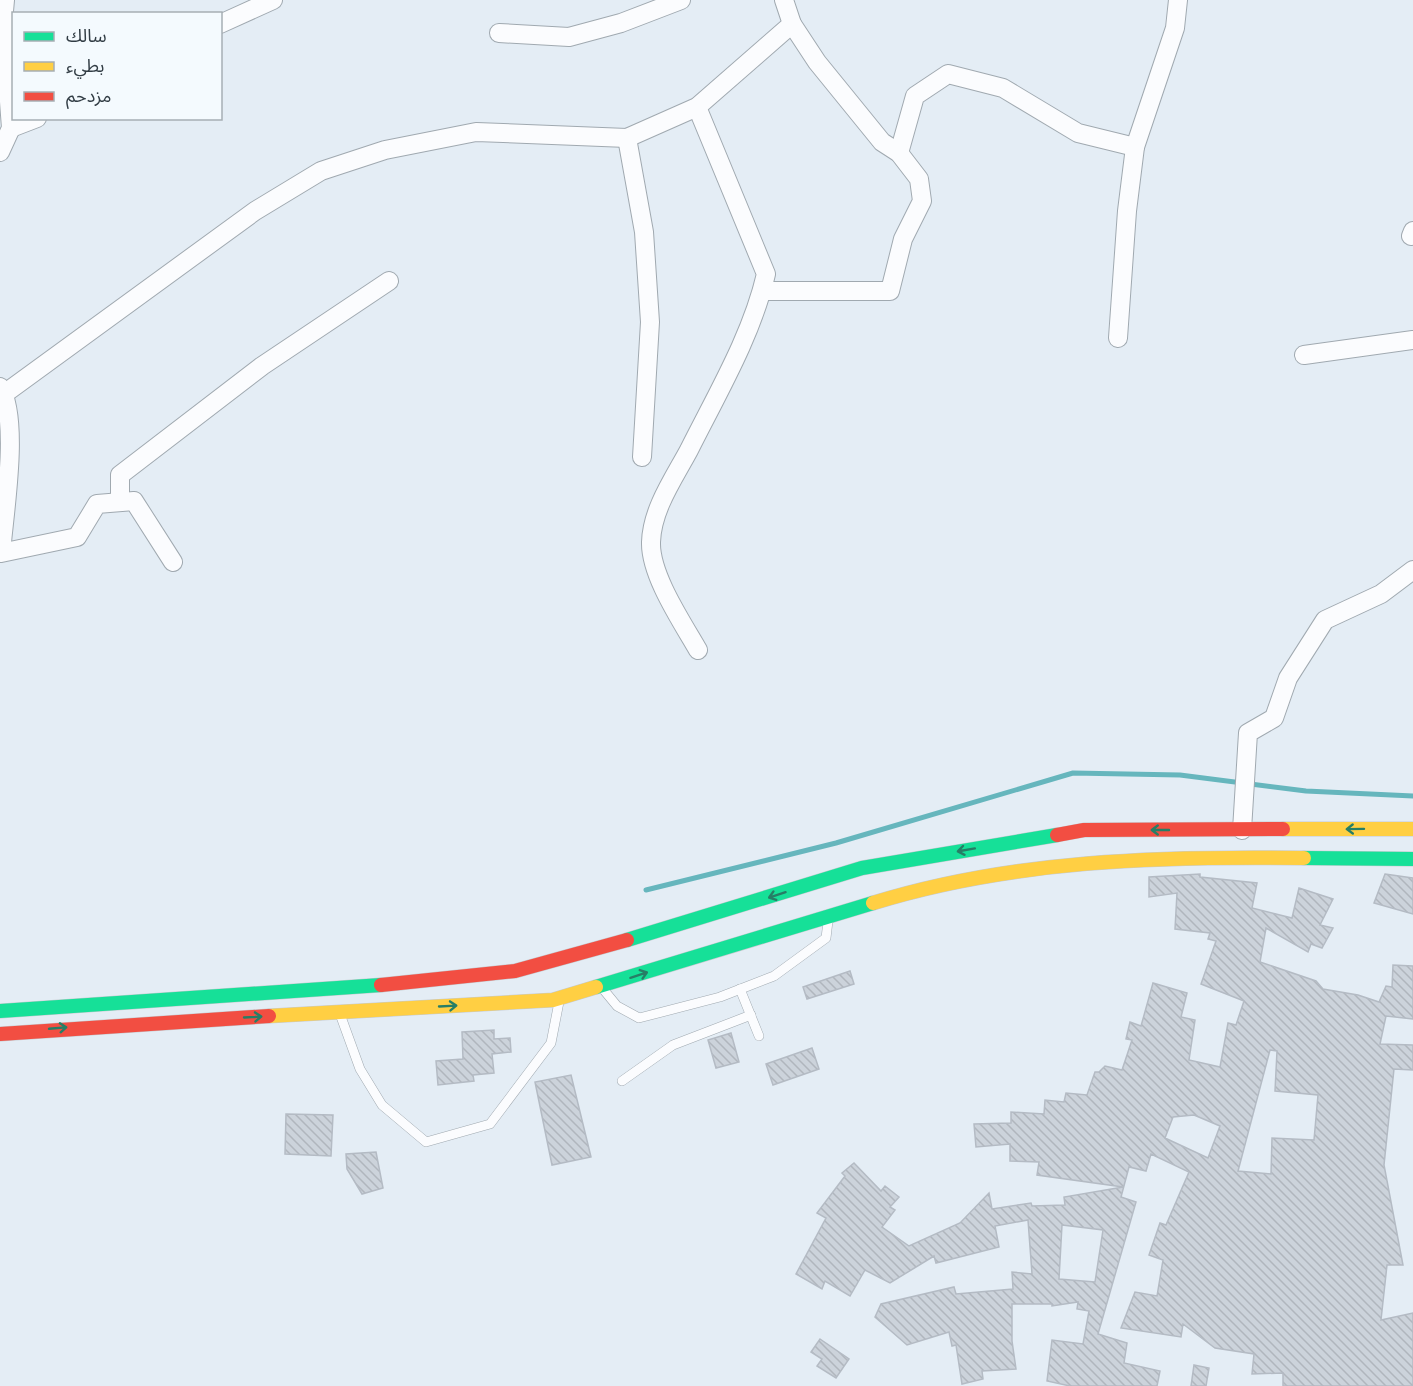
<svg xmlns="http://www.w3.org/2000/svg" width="1413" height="1386" viewBox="0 0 1413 1386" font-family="'Source Serif 4','Noto Sans Arabic',serif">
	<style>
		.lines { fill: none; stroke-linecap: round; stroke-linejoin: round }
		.stream { stroke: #66b6bd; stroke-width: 5 }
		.building { fill: url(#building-back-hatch); stroke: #b4bbc4; stroke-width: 1.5; fill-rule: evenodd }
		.lane-casing { stroke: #a0a9b0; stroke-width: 10 }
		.street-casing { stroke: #a0a9b0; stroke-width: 20 }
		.fast-casing { stroke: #c5cacf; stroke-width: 15 }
		.slow-casing { stroke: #c5cacf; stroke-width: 15 }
		.jam-casing { stroke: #c5cacf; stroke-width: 15 }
		.lane { stroke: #fbfcfe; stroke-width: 9 }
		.street { stroke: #fbfcfe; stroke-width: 18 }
		.fast { stroke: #16e098; stroke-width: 14 }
		.slow { stroke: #ffcf43; stroke-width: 14 }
		.jam { stroke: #f24e42; stroke-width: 14 }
		.oneway { stroke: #277e66 }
	</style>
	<defs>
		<pattern id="building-back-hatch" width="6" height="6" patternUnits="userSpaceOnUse" patternTransform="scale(1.5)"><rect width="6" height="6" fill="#ccd3db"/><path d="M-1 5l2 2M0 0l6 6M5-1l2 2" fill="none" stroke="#b0b6bd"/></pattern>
	</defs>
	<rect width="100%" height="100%" fill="#e4edf5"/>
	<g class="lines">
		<!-- stream -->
		<path class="stream" d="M646,890l190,-47 237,-70 107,2 126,16 107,5"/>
	</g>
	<!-- building -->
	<g class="building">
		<path d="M1200,874v3l57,6 -5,25 40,10 7,-30 34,11 -13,26 13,3 -11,20 -11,-4 -3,8 -42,-24 -6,34 56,19 7,8 35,6 21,7 7,-16 6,1 1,-22 20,1v53l-27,-3 -6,28 33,1v25l-19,-1 -10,96 19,100h-16l-6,55 32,-7v73h-130v-13l-31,1 2,-20 -39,-6 -32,-24 -2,13 -60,-9 14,-36 22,4 6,-36 -14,-5 11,-32 6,2 23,-53 -38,-18 -5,17 -17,-4 -8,30 15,5 -38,132 29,9 -3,20 36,8 -3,15h-87l-23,-5 5,-41 31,4 6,-33 -12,-2 1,-7 -26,4v-2h-40v37l4,28 -34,2 1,8 -21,5 -6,-39 -4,1 -3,-14 -42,13 -32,-28 6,-13 73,-17 2,7 57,-5 -1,-17 20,2 -4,-54 -33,6 4,21 -63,16 -2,-7 -44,27 -25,-13 -15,26 -25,-15 -3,8 -26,-15 30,-56 -9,-5 28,-37 -3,-3 12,-10 27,28 4,-5 14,11 -9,10 5,3 -13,17 27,19 51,-23 29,-30 3,16 39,-6 1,3 33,-1 -1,-8 59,-10 -86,-12 2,-13 -29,-1v-17l-34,3 -2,-23 37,-1v-11l33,2 1,-14 19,2 2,-9 21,2 8,-23h4l6,-6 17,4 10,-30 -6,-1 4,-17 11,4 12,-43 34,10 -6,24 14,3 -6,40 31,7 8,-44 8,2 8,-24 -43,-17 15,-43 -8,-2 2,-6 -35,-4 2,-36 -28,4v-20zM1270,1050l7,1 -2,40 43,4 -4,45 -42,-2 -1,36 -33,-3zM1194,1115l26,11 -12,32 -43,-20 8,-21zM1062,1225l41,5 -8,52 -36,-3z"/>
		<path d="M1385,874l28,4v36l-39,-11z"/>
		<path d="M850,971l4,13 -47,15 -4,-12z"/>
		<path d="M494,1030v9l16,-1 1,14 -19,2 2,19 -21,2 1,6 -36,4 -2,-24 27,-2 -1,-27z"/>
		<path d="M731,1033l8,29 -23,6 -8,-28z"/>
		<path d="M812,1048l7,21 -46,16 -7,-21z"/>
		<path d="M571,1075l20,82 -39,8 -17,-83z"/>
		<path d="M286,1114l47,1 -2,41 -46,-2z"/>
		<path d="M376,1152l7,36 -21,6 -15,-25 -1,-15z"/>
		<path d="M820,1339l29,20 -13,19 -19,-12 5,-7 -11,-7z"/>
		<path d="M1194,1365l15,3 -3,18h-15z"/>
	</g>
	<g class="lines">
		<!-- lane casing -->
		<g class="lane-casing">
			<g id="lane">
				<path d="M603,989l14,17 22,12 81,-21 54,-21 52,-38 2,-17"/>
				<path d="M740,989l19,47"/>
				<path d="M340,1014l20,55 22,36 44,37 64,-18 61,-81 8,-41"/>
				<path d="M622,1081l51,-36 78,-30"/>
			</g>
		</g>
		<!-- street casing -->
		<g class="street-casing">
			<g id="street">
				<path d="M220,24l53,-24"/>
				<path d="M499,33l70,4 52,-14 60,-23"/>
				<path d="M697,107l69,167c-14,61 -49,120 -77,176 -15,28 -37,59 -38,92 -1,33 31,80 47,108"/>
				<path d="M11,128l26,-10"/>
				<path d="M627,138l17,94 6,90 -8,135"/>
				<path d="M0,152l11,-24 -8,-106 2,-22"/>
				<path d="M899,153l16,-57 33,-22 55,14 75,45 57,14"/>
				<path d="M1411,236l2,-5"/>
				<path d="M762,291h128l13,-52 19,-38 -3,-22 -20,-26 -17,-11 -65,-80 -25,-38"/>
				<path d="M1118,338l9,-127 8,-64 40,-119 3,-28"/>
				<path d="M1304,355l109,-15"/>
				<path d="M0,387c20,33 4,126 1,166l76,-16 20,-33 37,-3 39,61"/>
				<path d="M0,397l255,-186 66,-40 64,-21 91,-18 151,6 70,-31 95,-83 -8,-24"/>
				<path d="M120,502v-27l142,-109 127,-85"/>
				<path d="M1242,830l6,-97 26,-15 14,-40 37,-58 56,-26 32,-24"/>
			</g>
		</g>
		<!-- fast casing -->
		<g class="fast-casing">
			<g id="fast">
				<path d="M1304,858l109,1"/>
				<path d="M627,940l235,-72 195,-33"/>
				<path d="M596,987l277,-84"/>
				<path d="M0,1011l381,-26"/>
			</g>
		</g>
		<!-- slow casing -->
		<g class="slow-casing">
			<g id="slow">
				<path d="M1283,829h130"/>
				<path d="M873,903c139,-43 287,-47 431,-45"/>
				<path d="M269,1016l284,-16 43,-13"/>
			</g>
		</g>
		<!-- jam casing -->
		<g class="jam-casing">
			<g id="jam">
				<path d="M1057,835l27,-5 199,-1"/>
				<path d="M381,985l134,-14 112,-31"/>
				<path d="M0,1034l269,-18"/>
			</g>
		</g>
		<!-- lane -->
		<use href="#lane" class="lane"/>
		<!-- street -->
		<use href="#street" class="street"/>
		<!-- fast -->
		<use href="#fast" class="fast"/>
		<!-- slow -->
		<use href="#slow" class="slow"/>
		<!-- jam -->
		<use href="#jam" class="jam"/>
	</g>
	<!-- one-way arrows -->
	<defs><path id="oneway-shaft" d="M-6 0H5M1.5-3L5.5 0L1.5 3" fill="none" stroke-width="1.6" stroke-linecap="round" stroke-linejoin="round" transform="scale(1.5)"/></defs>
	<g class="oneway">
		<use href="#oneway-shaft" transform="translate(1355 829) rotate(179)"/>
		<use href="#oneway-shaft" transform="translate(1160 830) rotate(180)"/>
		<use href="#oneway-shaft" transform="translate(966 850) rotate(170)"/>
		<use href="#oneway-shaft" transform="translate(777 895) rotate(162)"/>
		<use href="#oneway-shaft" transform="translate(639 975) rotate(-18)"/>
		<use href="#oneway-shaft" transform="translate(448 1006) rotate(-3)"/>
		<use href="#oneway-shaft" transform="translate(253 1017) rotate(-3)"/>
		<use href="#oneway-shaft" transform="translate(58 1028) rotate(-5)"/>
	</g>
	<!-- legend -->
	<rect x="12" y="12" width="210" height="108" fill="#f4fafe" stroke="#a6aeb4" stroke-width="1.5"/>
	<rect x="24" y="32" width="30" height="9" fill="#16e098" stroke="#a6aeb4" stroke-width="1.5"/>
	<text x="66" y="42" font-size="18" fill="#323d45">سالك</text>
	<rect x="24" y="62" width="30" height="9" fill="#ffcf43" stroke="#a6aeb4" stroke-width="1.5"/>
	<text x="66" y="72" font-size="18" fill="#323d45">بطيء</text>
	<rect x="24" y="92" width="30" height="9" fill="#f24e42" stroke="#a6aeb4" stroke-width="1.5"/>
	<text x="66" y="102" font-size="18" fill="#323d45">مزدحم</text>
</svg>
